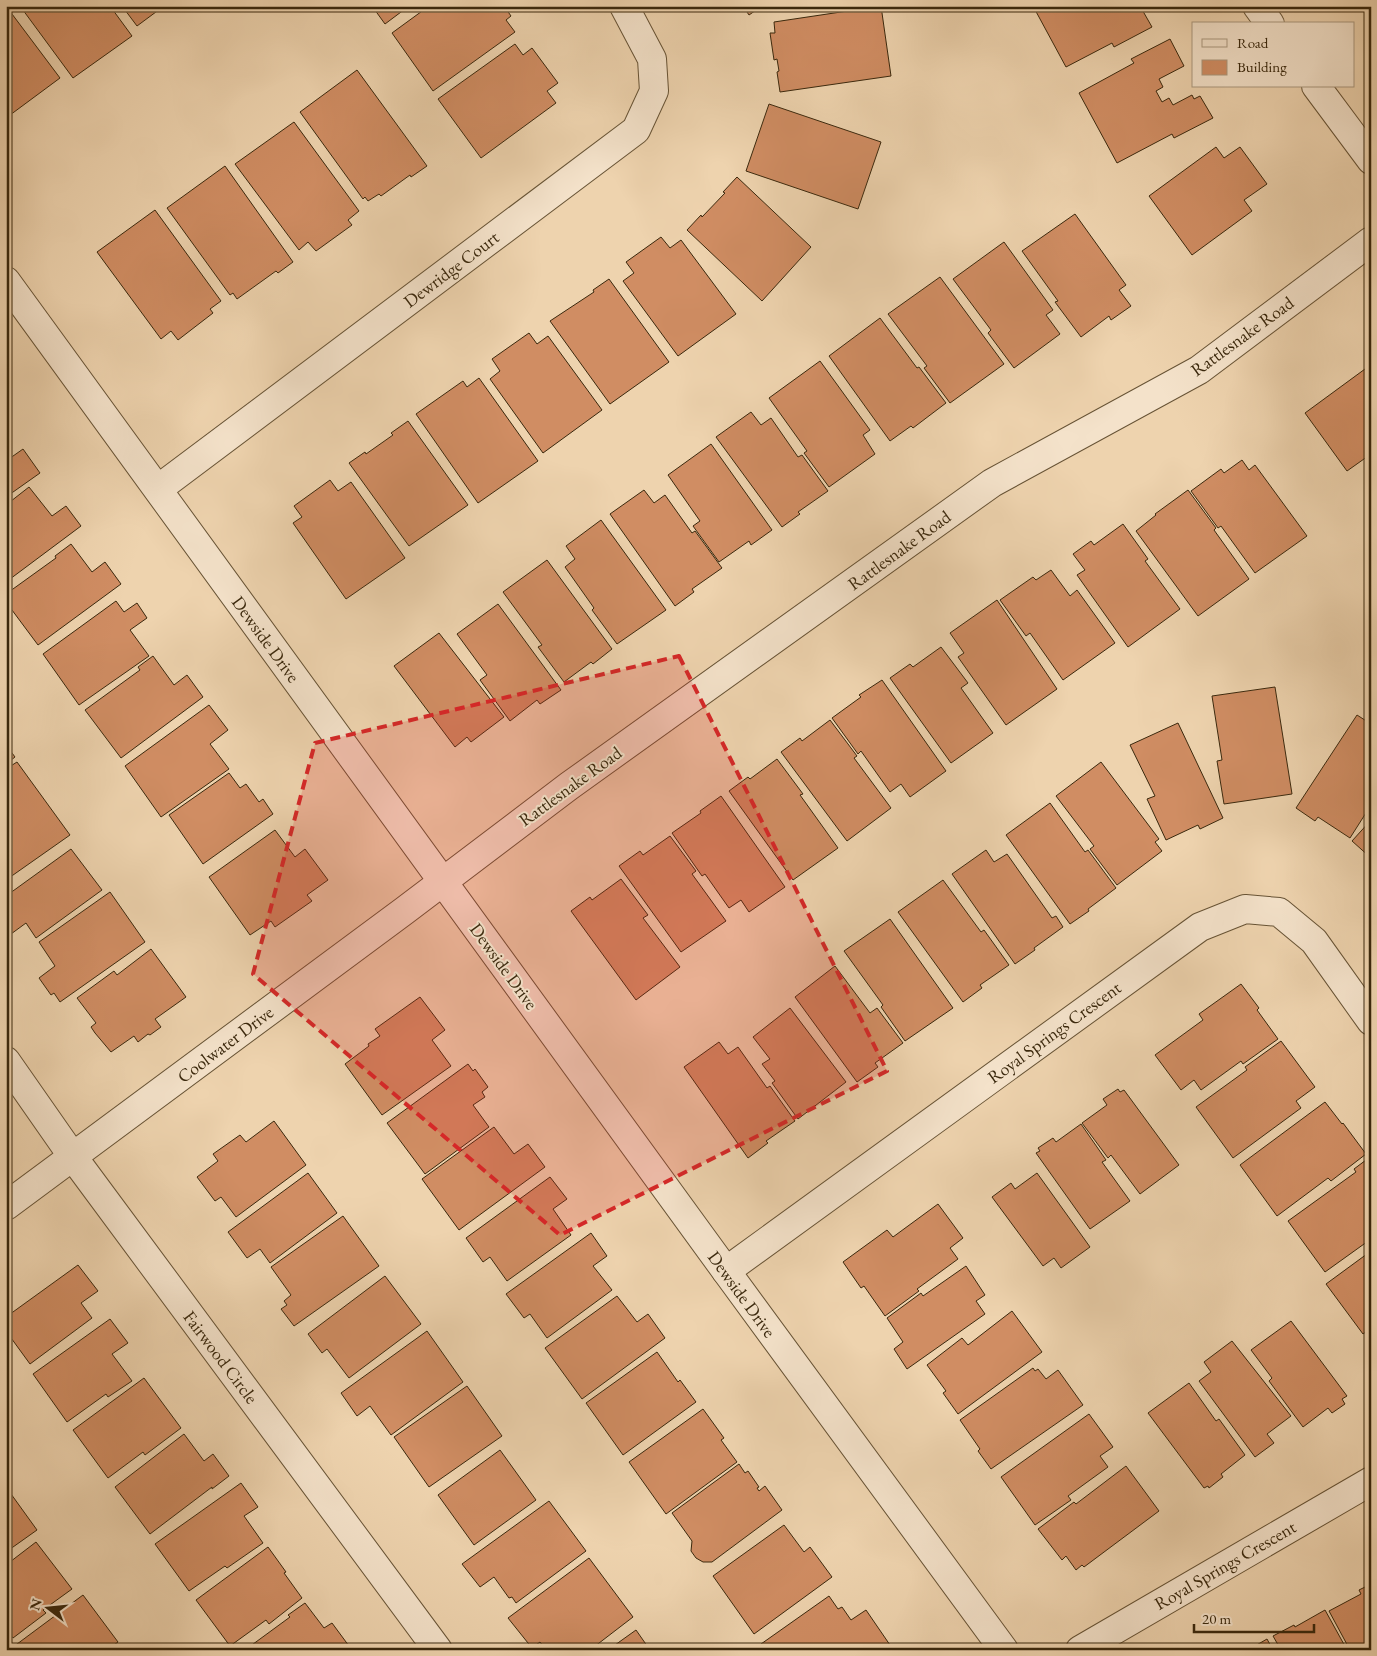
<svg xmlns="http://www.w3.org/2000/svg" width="1377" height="1656" viewBox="0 0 1377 1656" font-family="'EB Garamond',serif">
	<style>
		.building { fill: #d08d63; stroke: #3a280d }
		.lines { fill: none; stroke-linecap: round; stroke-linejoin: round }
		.minor-casing { stroke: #675335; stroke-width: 30 }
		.minor { stroke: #f4e2ca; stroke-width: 28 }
		.marked { fill: #d62828; fill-opacity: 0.2; stroke: #d62828; stroke-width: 4; stroke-dasharray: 10 6; stroke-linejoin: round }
		.labels { text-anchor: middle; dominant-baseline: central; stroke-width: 4; stroke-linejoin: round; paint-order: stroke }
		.street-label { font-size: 18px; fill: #3a280d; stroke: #f4e2ca }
	</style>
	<rect width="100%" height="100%" fill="#eed3ae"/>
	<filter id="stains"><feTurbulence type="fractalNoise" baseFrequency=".004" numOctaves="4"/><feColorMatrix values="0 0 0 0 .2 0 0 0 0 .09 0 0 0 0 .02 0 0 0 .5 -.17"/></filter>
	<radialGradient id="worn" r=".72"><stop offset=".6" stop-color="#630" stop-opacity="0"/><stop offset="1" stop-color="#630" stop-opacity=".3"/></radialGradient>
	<!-- building -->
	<g class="building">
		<path d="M6,6l54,72 -54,40z"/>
		<path d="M20,6h90l22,30 -59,42z"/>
		<path d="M122,6h42l-27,20z"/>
		<path d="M372,6h37l-24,18z"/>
		<path d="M429,6h75l7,10 -5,4 9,12 -82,59 -41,-58z"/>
		<path d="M743,6h19l-13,9z"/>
		<path d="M881,6l10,70 -111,16 -3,-20 2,-1 -2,-12 -3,1 -4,-27h5l-1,-11z"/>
		<path d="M1033,6h107l12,21 -38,20 -2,-4 -46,24z"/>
		<path d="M1170,39l14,27 -25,13 4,8 -7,4 6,11 7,-4 4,7 19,-10 2,4 6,-3 13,22 -39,20 -2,-4 -55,29 -38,-70 55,-30 -3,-4z"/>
		<path d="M515,44l8,11 9,-7 26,35 -11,8 9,12 -75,55 -43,-59z"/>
		<path d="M357,70l70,96 -16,11 -1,-2 -29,21 -2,-2 -11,7 -3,-4 -2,2 -63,-87z"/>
		<path d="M769,104l112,38 -23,67 -112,-38z"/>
		<path d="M294,122l65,89 -11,9 4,5 -36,26 -8,-9 -9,8 -64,-86z"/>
		<path d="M1216,147l8,11 16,-11 27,37 -23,16 8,11 -60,44 -43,-59z"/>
		<path d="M225,166l68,96 -15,11 -2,-2 -39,28 -4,-6 -3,2 -63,-87z"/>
		<path d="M737,177l74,70 -49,54 -75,-71 14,-15 1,2 23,-24 -2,-1z"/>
		<path d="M155,210l66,91 -11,8 3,4 -35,27 -7,-9 -10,8 -64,-87z"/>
		<path d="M1075,214l51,71 -7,5 12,16 -20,14 -2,-4 -28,21 -26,-35 3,-1 -36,-50z"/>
		<path d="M661,237l9,11 11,-8 55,74 -58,42 -55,-75 11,-8 -8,-11z"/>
		<path d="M1004,242l49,68 -7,5 14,19 -46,34 -26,-35 3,-3 -38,-51z"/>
		<path d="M940,277l64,87 -54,39 -26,-35 3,-2 -39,-52z"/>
		<path d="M609,279l60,83 -59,42 -60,-83 44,-29 -1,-2z"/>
		<path d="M880,318l37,50 2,-1 27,36 -33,25 -2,-2 -21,15 -61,-85z"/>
		<path d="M529,333l8,11 11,-8 54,74 -59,43 -53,-74 10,-8 -8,-12z"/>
		<path d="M820,361l50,69 -7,5 12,19 -46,33 -25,-34 3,-2 -38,-53z"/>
		<path d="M1365,369l6,8v77l-24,17 -42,-58z"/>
		<path d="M479,378l59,83 -60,42 -62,-89 47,-33 4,6z"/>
		<path d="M751,412l10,13 10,-7 27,39 4,-2 26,36 -30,21 2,2 -18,13 -66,-90z"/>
		<path d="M408,421l60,84 -59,41 -60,-83 16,-11 1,2 27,-19 -2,-2z"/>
		<path d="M711,444l61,86 -21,15 -2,-4 -30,21 -26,-36 7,-5 -32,-46z"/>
		<path d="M23,449l17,24 -34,24v-36z"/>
		<path d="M1242,460l7,10 6,-5 52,71 -52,37 -34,-47 -3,2 -27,-37 30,-22 3,4z"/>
		<path d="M330,480l8,11 13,-9 54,76 -59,41 -53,-76 9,-6 -8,-11z"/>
		<path d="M29,487l23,29 14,-10 15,20 -75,56v-77z"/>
		<path d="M644,490l10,13 11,-8 27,38 3,-2 27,37 -30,21 2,3 -19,14 -65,-92z"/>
		<path d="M1188,490l28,38 -2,2 35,49 -51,37 -62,-85 20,-16 -1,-1z"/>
		<path d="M601,520l65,90 -49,34 -25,-34 2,-2 -29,-41 10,-8 -9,-13z"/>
		<path d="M1123,524l25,35 -3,2 35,48 -52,38 -51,-72 8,-5 -12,-16 18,-13 3,4z"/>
		<path d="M71,544l21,28 13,-10 16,22 -83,61 -32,-43v-8l50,-36 -1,-2z"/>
		<path d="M547,560l65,89 -19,15 -2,-2 -27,20 -26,-35 4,-2 -39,-53z"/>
		<path d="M1051,570l19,26 7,-6 38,53 -52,37 -33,-47 -4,3 -26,-36 33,-23 3,3z"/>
		<path d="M997,600l60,89 -51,36 -48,-68 6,-4 -14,-20z"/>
		<path d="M116,601l8,11 13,-9 10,15 -17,12 19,26 -70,49 -36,-51z"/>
		<path d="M498,604l63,86 -21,14 -3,-4 -27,21 -30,-41 7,-5 -30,-41z"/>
		<path d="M439,633l65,84 -33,25 -4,-5 -12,10 -61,-81z"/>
		<path d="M941,647l27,36 -7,5 32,45 -42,30 -61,-85 20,-14 3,3z"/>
		<path d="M153,656l21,29 13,-10 16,22 -82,61 -36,-48 55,-40 -2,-3z"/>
		<path d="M882,680l64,91 -36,26 -9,-13 -11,8 -29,-41 -3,3 -26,-36 29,-21 -2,-2z"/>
		<path d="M1275,687l17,107 -68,10 -7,-43 5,-1 -10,-64z"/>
		<path d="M209,705l19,25 -18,14 19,25 -68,48 -36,-51z"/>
		<path d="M1357,715l14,9v71l-2,2 2,2v6l-21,33 -32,-21 -3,4 -19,-13z"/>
		<path d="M830,720l27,36 -3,2 37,50 -44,33 -66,-89 19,-14 2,3z"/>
		<path d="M1178,723l45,95 -23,11 -2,-4 -32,15 -19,-41 8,-3 -25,-51z"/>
		<path d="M6,745l9,12 -9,7z"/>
		<path d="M777,759l26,35 -3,1 38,53 -45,32 -64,-89 19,-14 2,2z"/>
		<path d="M17,762l53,73 -64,45v-111z"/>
		<path d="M1101,762l58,77 -4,3 7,9 -45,34 -27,-36 4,-3 -38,-50z"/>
		<path d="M229,773l11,15 6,-4 13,18 4,-3 10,15 -70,50 -34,-49z"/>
		<path d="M721,796l64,91 -36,25 -8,-12 -12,8 -24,-34 -3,2 -30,-43 29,-20 -1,-2z"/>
		<path d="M1050,803l35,49 3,-2 28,38 -28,21 1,2 -19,13 -64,-89z"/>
		<path d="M1371,820v38l-19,-17z"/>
		<path d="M275,830l20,27 10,-8 23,31 -21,15 5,6 -37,26 -4,-6 -21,14 -41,-58z"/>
		<path d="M670,836l26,35 -4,3 34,47 -45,31 -62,-86 21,-15 3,4z"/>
		<path d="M71,849l31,41 -66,48 -10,-15 -15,11 -5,-6v-32z"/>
		<path d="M986,850l8,12 13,-8 45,64 4,-2 7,11 -29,21 1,2 -20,14 -63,-90z"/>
		<path d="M621,879l27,36 -5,3 37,49 -44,33 -65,-89 19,-14 2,3z"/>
		<path d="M943,880l38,52 3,-2 25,35 -29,20 2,3 -19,14 -65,-90z"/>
		<path d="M110,892l35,50 -85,60 -6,-9 -3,2 -12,-17 16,-12 -16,-24z"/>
		<path d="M890,919l63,89 -48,33 -24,-34 2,-2 -39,-54z"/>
		<path d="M151,949l35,48 -31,22 6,8 -11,8 -2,-1 -10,8 -4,-6 -23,16 -16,-19 -4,-6 5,-4 -19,-25 37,-27 3,4z"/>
		<path d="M835,966l35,47 7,-5 26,35 -28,20 3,4 -21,15 -62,-85z"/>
		<path d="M1241,984l18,24 -2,2 21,29 -35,25 -2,-3 -40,29 -7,-10 -13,10 -26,-35 48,-35 -4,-6z"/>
		<path d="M420,997l25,33 -13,10 19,26 -69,49 -37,-51 24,-18 -1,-2 12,-8 -5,-7z"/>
		<path d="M790,1008l56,74 -48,37 -26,-36 3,-2 -13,-17 8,-5 -17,-22z"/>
		<path d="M1281,1041l34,46 -19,14 5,7 -68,50 -37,-51 51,-37 -2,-3z"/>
		<path d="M719,1042l9,12 10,-7 29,41 3,-2 25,35 -29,20 2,2 -20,15 -64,-91z"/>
		<path d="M468,1064l5,7 2,-2 13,18 -6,5 3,5 -12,8 16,22 -64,47 -38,-51z"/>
		<path d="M1118,1089l2,3 4,-2 55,75 -39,29 -29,-39 -3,3 -26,-35 25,-18 -4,-6z"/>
		<path d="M1325,1102l17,22 1,-1 23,31 -35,27 -3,-3 -51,38 -37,-51z"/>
		<path d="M274,1121l32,44 -70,52 -15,-20 -6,4 -18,-24 21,-16 -5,-7 27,-19 6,7z"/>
		<path d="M1081,1124l25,36 -4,2 28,39 -40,28 -54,-76 4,-2 -2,-3 15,-10 3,4z"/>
		<path d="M494,1127l20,27 14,-10 17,23 -86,63 -37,-51z"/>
		<path d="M1366,1160l5,7v72l-46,33 -37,-51 68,-49 -2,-3z"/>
		<path d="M308,1173l29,40 -67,50 -10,-14 -13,9 -19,-26z"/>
		<path d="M1037,1173l53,74 -29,21 -7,-10 -11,8 -51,-69 19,-14 4,6z"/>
		<path d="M550,1177l17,22 -14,10 18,26 -64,46 -17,-24 -7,5 -17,-24z"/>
		<path d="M938,1204l25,34 -13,10 8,11 -41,30 2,2 -34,25 -21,-30 -3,2 -18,-26 44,-32 6,7z"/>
		<path d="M343,1216l36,50 -85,60 -13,-17 6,-4 -3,-4 7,-6 -20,-28z"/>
		<path d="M591,1233l16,23 -14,10 19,24 -65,48 -17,-24 -6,4 -18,-24z"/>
		<path d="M1371,1251v77l-8,6 -37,-50z"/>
		<path d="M78,1265l20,26 -17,12 11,15 -62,46 -24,-33v-14z"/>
		<path d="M966,1266l19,29 -9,6 9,13 -78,55 -13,-20 9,-7 -16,-24 34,-25 2,3z"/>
		<path d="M385,1276l36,48 -72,54 -22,-29 -5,4 -14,-19z"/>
		<path d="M617,1296l20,26 11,-8 17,24 -83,61 -37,-51z"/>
		<path d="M1012,1311l30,41 -84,62 -15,-21 3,-2 -19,-26 35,-27 6,7z"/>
		<path d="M110,1319l18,24 -16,11 20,27 -24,16 -2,-3 -39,28 -34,-48z"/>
		<path d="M1291,1321l56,75 -5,3 3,5 -13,9 -4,-5 -25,19 -34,-46 3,-3 -21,-28z"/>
		<path d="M427,1331l36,51 -72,53 -21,-29 -13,10 -16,-23z"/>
		<path d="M1232,1341l59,75 -24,18 7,9 -19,14 -56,-76 12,-9 -7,-10z"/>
		<path d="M657,1352l21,30 2,-2 16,22 -73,53 -37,-52z"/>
		<path d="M1033,1368l2,3 3,-2 8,10 12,-9 25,35 -92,64 -13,-18 2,-2 -20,-29z"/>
		<path d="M144,1378l37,50 -36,27 -2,-3 -35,26 -35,-48z"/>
		<path d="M1189,1383l27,38 3,-2 26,36 -24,19 2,3 -14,11 -1,-2 -4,2 -56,-75z"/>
		<path d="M467,1386l35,50 -73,51 -35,-50z"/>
		<path d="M703,1409l21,29 -3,2 16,22 -71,52 -37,-52z"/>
		<path d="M1089,1414l24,33 -13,9 8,11 -40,29 3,4 -36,25 -34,-48z"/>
		<path d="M184,1434l20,27 9,-7 16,22 -17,13v-2l-62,47 -35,-47z"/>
		<path d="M500,1450l36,50 -62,45 -36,-50z"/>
		<path d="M739,1464l6,9 3,-2 11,16 -2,1 2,3 6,-5 17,24 -70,52h-9l-7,-4 -5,-7 1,-10 -20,-28z"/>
		<path d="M1126,1466l33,45 -75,56 -2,-2 -6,5 -10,-14 -4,4 -24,-31 36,-27 2,2z"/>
		<path d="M241,1483l17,24 -14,9 19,27 -36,25 -2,-2 -36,25 -34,-47z"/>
		<path d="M6,1487l31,43 -31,22z"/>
		<path d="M549,1501l37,50 -70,52 -4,-6 -3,1 -15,-21 -14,10 -18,-23z"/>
		<path d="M784,1525l20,27 6,-5 22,30 -78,57 -41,-58z"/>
		<path d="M36,1542l36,47 -29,21 3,3 -33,25 -7,-9v-64z"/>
		<path d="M268,1547l18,25 -2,1 18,25 -33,26 -3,-4 -36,26 -34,-46z"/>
		<path d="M589,1558l44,59 -43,33h-44l-6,-8 -8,6 -24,-30z"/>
		<path d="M1371,1584v66h-11l-2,-3 -8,3 -21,-39 32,-17 -2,-4z"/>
		<path d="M83,1595l35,47 -11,8h-98z"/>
		<path d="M829,1596l9,13 4,-2 9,13 15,-10 24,35 -7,5h-119l-3,-6z"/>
		<path d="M305,1603l19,25 8,-5 17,23 -5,4h-99l45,-33 -2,-2z"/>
		<path d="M1325,1610l21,38 -2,2h-63l-8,-14 21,-11 1,2z"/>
		<path d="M636,1630l14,20h-42z"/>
		<path d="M1267,1639l6,11h-25z"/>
	</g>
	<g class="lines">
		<!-- minor casing -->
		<g class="minor-casing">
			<g id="minor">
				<path d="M1257,6l13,18"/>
				<path d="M1316,86l55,74"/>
				<path d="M6,281l720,990 278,379"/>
				<path d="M158,489l478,-359 18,-39 -2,-32 -28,-53"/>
				<path d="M6,1061l67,96 365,493"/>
				<path d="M6,1206l398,-295 165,-125 423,-303 207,-113 172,-129"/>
				<path d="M726,1271l474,-344 45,-18 34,3 35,29 57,80"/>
				<path d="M1080,1650l291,-169"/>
			</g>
		</g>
		<!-- minor -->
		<use href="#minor" class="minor"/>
	</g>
	<!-- marked area -->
	<path class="marked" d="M679,656l208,415 -327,164 -307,-261 62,-231z"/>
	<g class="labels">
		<!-- street labels -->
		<g class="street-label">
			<text transform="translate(451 269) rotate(-37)">Dewridge Court</text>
			<text transform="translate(1242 336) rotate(-36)">Rattlesnake Road</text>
			<text transform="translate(899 550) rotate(-36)">Rattlesnake Road</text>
			<text transform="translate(266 639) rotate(54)">Dewside Drive</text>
			<text transform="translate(570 786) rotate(-36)">Rattlesnake Road</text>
			<text transform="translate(504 966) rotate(54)">Dewside Drive</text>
			<text transform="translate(1054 1032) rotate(-36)">Royal Springs Crescent</text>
			<text transform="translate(225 1044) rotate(-37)">Coolwater Drive</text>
			<text transform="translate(742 1294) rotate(54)">Dewside Drive</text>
			<text transform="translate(221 1357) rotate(53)">Fairwood Circle</text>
			<text transform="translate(1225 1565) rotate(-30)">Royal Springs Crescent</text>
		</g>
	</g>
	<!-- margin -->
	<rect width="1377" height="1656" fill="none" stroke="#eed3ae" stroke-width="25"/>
	<rect x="8" y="8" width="1362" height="1641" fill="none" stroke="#3a280d" stroke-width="2.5"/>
	<rect x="12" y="12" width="1352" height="1631" fill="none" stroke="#3a280d"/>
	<!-- legend -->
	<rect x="1192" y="22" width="162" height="65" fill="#f4e2ca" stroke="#aa987e"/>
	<rect x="1202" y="39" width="25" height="8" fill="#f4e2ca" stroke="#aa987e"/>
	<text x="1237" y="48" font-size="15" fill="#3a280d">Road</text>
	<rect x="1202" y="60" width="25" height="15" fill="#d08d63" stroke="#aa987e"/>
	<text x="1237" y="72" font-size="15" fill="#3a280d">Building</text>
	<!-- north arrow -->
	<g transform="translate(48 1608) rotate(286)" stroke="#f4e2ca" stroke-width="4" paint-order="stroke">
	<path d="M0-4L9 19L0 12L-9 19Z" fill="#3a280d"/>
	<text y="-8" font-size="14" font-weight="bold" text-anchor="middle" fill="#3a280d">N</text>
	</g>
	<!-- scale -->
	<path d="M1194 1624v8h120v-8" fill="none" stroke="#3a280d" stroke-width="2.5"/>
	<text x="1202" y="1624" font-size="15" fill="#3a280d" stroke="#f4e2ca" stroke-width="4" paint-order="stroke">20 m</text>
	<rect width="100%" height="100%" filter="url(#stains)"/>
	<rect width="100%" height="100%" fill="url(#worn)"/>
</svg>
